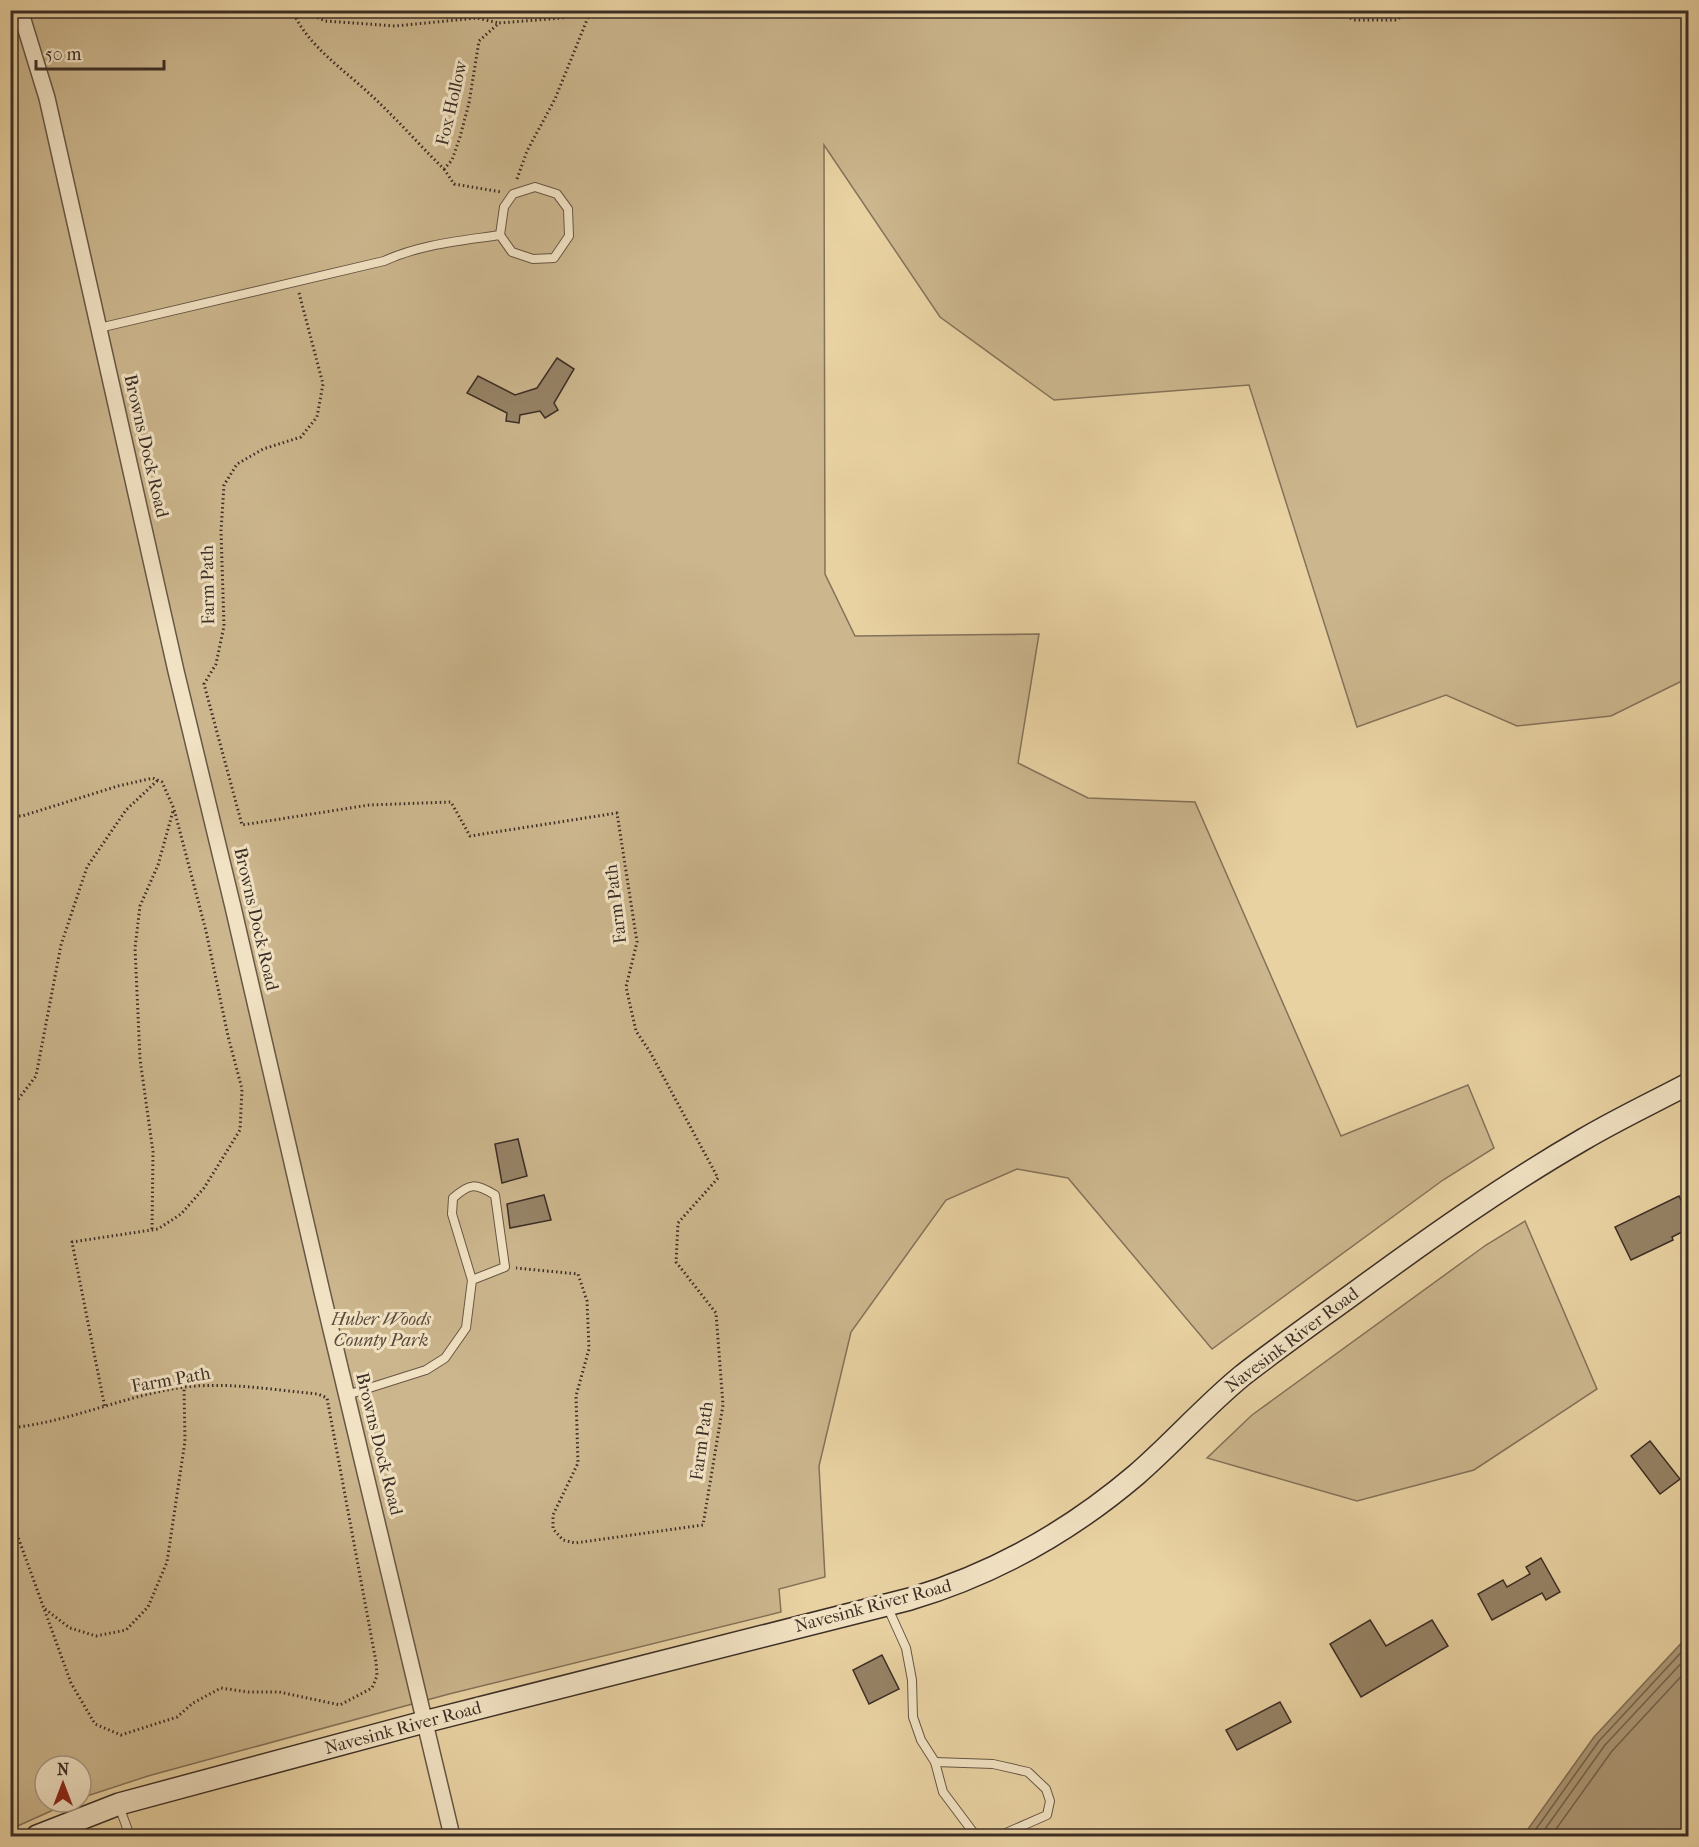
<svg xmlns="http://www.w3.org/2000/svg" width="1699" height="1847" viewBox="0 0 1699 1847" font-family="'IM FELL French Canon',serif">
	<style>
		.green { fill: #ccb68d; stroke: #84725a; stroke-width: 1.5 }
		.water { fill: #ae9a78; stroke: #806f57; stroke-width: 1.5 }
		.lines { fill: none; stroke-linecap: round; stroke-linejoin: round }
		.shore { stroke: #75644f; stroke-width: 1.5 }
		.building { fill: #968366; stroke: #3c2e26; stroke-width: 1.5 }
		.lane-casing { stroke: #675745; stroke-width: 10 }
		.street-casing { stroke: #675745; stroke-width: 18 }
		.secondary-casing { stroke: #3c2e26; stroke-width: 24 }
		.path { stroke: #3c2e26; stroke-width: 3; stroke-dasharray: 1.5 3; stroke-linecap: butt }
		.lane { stroke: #f1e2c3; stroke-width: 8 }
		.street { stroke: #f1e2c3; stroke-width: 15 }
		.secondary { stroke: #f1e2c3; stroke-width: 21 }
		.labels { text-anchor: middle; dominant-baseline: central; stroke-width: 6; stroke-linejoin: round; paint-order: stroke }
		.street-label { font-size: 18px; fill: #3c2e26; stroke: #f1e2c3 }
		.park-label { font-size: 18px; font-style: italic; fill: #59493b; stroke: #f1e2c3 }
	</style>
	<rect width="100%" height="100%" fill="#e9d2a2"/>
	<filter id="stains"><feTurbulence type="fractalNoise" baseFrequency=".00333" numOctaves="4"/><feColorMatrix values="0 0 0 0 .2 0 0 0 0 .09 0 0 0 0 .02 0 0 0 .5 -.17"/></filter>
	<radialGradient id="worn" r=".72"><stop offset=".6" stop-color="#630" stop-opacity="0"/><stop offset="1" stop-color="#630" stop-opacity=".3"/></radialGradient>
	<!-- green -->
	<g class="green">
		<path d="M10,11h1678v667l-77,38 -94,10 -71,-31 -89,32 -108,-342 -195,15 -114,-83 -116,-172 1,429 30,62 184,-2 -21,129 70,35 107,4 146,334 127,-51 26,63 -51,32 -231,169 -144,-171 -51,-9 -71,31 -95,132 -32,134 6,111 -46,12 2,23 -332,82 -301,82 -67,22v-32h-36v36h26l-60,27z"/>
		<path d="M1525,1221l72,168 -123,81 -117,31 -150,-43 45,-43 234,-170z"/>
	</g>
	<!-- water -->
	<path class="water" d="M1688,1636v200h-165l71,-99z"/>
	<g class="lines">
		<!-- shore -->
		<g class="shore">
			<path d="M1531,1836l68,-95 89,-96"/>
			<path d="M1540,1836l65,-91 83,-89"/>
			<path d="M1551,1836l61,-85 76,-82"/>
		</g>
	</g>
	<!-- building -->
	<g class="building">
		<path d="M557,358l17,11 -20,34 4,7 -13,8 -5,-7 -20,4 -1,8 -13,-2 1,-8 -40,-20 11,-17 37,19 22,-7z"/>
		<path d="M518,1139l9,37 -25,7 -7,-39z"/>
		<path d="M544,1195l7,25 -41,8 -3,-24z"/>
		<path d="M1679,1196l9,18v26l-4,-9 -12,6 1,3 -42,20 -16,-33z"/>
		<path d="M1650,1441l30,38 -20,15 -29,-38z"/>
		<path d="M1541,1558l19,34 -14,8 -4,-7 -50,27 -14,-26 25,-14 4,7 23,-13 -4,-7z"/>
		<path d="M1370,1620l16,26 46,-26 16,26 -87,51 -31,-53z"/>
		<path d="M882,1655l17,34 -30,15 -16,-34z"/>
		<path d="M1280,1702l11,20 -54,28 -11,-20z"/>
	</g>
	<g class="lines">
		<!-- lane casing -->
		<g class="lane-casing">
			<g id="lane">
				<path d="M99,328l285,-67c37,-17 76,-20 116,-26l12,17 21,7 21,-1 15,-22 -1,-27 -11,-15 -22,-7 -22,7 -9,13 -4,28"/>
				<path d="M347,1395l79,-25 19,-12 21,-30 6,-48 33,-13 -10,-72c-20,-12 -25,-12 -42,3l-1,16 20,66"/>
				<path d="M887,1606l19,42 6,32 1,37 8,23 14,22 8,30 33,44"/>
				<path d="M935,1762l58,2 35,8 18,17 4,12 -3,14 -48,21"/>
				<path d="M119,1806l11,30"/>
			</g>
		</g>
		<!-- street casing -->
		<g class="street-casing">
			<path id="street" d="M20,10l27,88 129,573 57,236 89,385 130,544"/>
		</g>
		<!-- secondary casing -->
		<g class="secondary-casing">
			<path id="secondary" d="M37,1836l82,-32 305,-82 486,-123c84,-25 160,-68 226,-124 37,-32 69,-69 107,-100 36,-28 73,-54 110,-81 75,-55 151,-109 231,-155 34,-20 70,-37 104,-55"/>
		</g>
		<!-- path -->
		<g class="path">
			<path d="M292,10c16,37 53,60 81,87 25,23 47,49 71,72l8,-9 8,-23 9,-34 10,-62 20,-18 63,-5 22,-8"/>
			<path d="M301,10l24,11 29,2 41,3 82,-8 22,5"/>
			<path d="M1334,10l20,10h43l11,-10"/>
			<path d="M444,169l10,15 47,8"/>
			<path d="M517,179l10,-28 28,-52 36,-89"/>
			<path d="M299,293l24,91 -6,33 -16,20 -38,12 -26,15 -13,21 -3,46 3,95 -8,38 -12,20 38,141 127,-20 82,-3 19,34 147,-23 20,129 -11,45 10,44 14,21 68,126 -40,45 -2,39 40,51 7,92 -20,120 -128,18 -12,-3 -10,-11v-14l25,-52 -2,-67 13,-47 -2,-48 -9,-27 -62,-6"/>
			<path d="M10,816h12l96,-30 35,-8 9,4 12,27 32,122 22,105 14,53 -2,41 -36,58 -23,26 -23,15 -86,13 33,166"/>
			<path d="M10,1110l26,-34 25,-131 26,-78 39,-57 32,-30"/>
			<path d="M152,1229l1,-77 -13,-93 -5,-111 5,-42 18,-41 15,-54"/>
			<path d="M10,1428c60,-6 116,-33 175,-41 45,-5 89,3 133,7l9,4 49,264 1,14 -5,12 -32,17 -61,-13h-31l-27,-4 -28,15 -16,14 -56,18 -26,-11 -24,-41 -61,-168"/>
			<path d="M45,1609l25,19 26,8 30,-6 22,-23 19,-45 18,-121 -1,-53"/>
		</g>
		<!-- lane -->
		<use href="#lane" class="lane"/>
		<!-- street -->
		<use href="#street" class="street"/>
		<!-- secondary -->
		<use href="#secondary" class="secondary"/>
	</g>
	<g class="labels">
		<!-- street labels -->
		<g class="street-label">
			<text transform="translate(452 103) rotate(-77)">Fox Hollow</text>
			<text transform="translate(146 446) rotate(77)">Browns Dock Road</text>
			<text transform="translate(208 585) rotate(-91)">Farm Path</text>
			<text transform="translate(616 904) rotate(-97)">Farm Path</text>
			<text transform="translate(256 919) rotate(77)">Browns Dock Road</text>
			<text transform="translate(1292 1340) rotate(-37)">Navesink River Road</text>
			<text transform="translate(171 1380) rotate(-10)">Farm Path</text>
			<text transform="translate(702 1441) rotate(-82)">Farm Path</text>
			<text transform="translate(379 1444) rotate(76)">Browns Dock Road</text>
			<text transform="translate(873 1606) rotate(-15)">Navesink River Road</text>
			<text transform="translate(403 1728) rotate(-15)">Navesink River Road</text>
		</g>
		<!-- park labels -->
		<g class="park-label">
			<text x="381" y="1319">Huber Woods<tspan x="381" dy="21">County Park</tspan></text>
		</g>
	</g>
	<!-- margin -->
	<rect width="1699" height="1847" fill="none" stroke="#e9d2a2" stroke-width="36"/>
	<rect x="12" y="12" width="1675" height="1823" fill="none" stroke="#3c2e26" stroke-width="3"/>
	<rect x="18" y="18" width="1663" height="1811" fill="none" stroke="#3c2e26" stroke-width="1.5"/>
	<!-- north arrow -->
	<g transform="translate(63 1784)"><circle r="28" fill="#f1e2c3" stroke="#a99a84" stroke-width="1.5"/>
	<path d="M0-4.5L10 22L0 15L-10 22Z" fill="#8f2418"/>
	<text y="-9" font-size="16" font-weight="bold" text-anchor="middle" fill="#3c2e26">N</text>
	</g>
	<!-- scale -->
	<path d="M36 60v9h128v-9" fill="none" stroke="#3c2e26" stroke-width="3"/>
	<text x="45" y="60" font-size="18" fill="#3c2e26" stroke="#f1e2c3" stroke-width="4.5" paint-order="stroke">50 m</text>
	<rect width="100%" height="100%" filter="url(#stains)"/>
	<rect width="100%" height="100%" fill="url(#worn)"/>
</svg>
